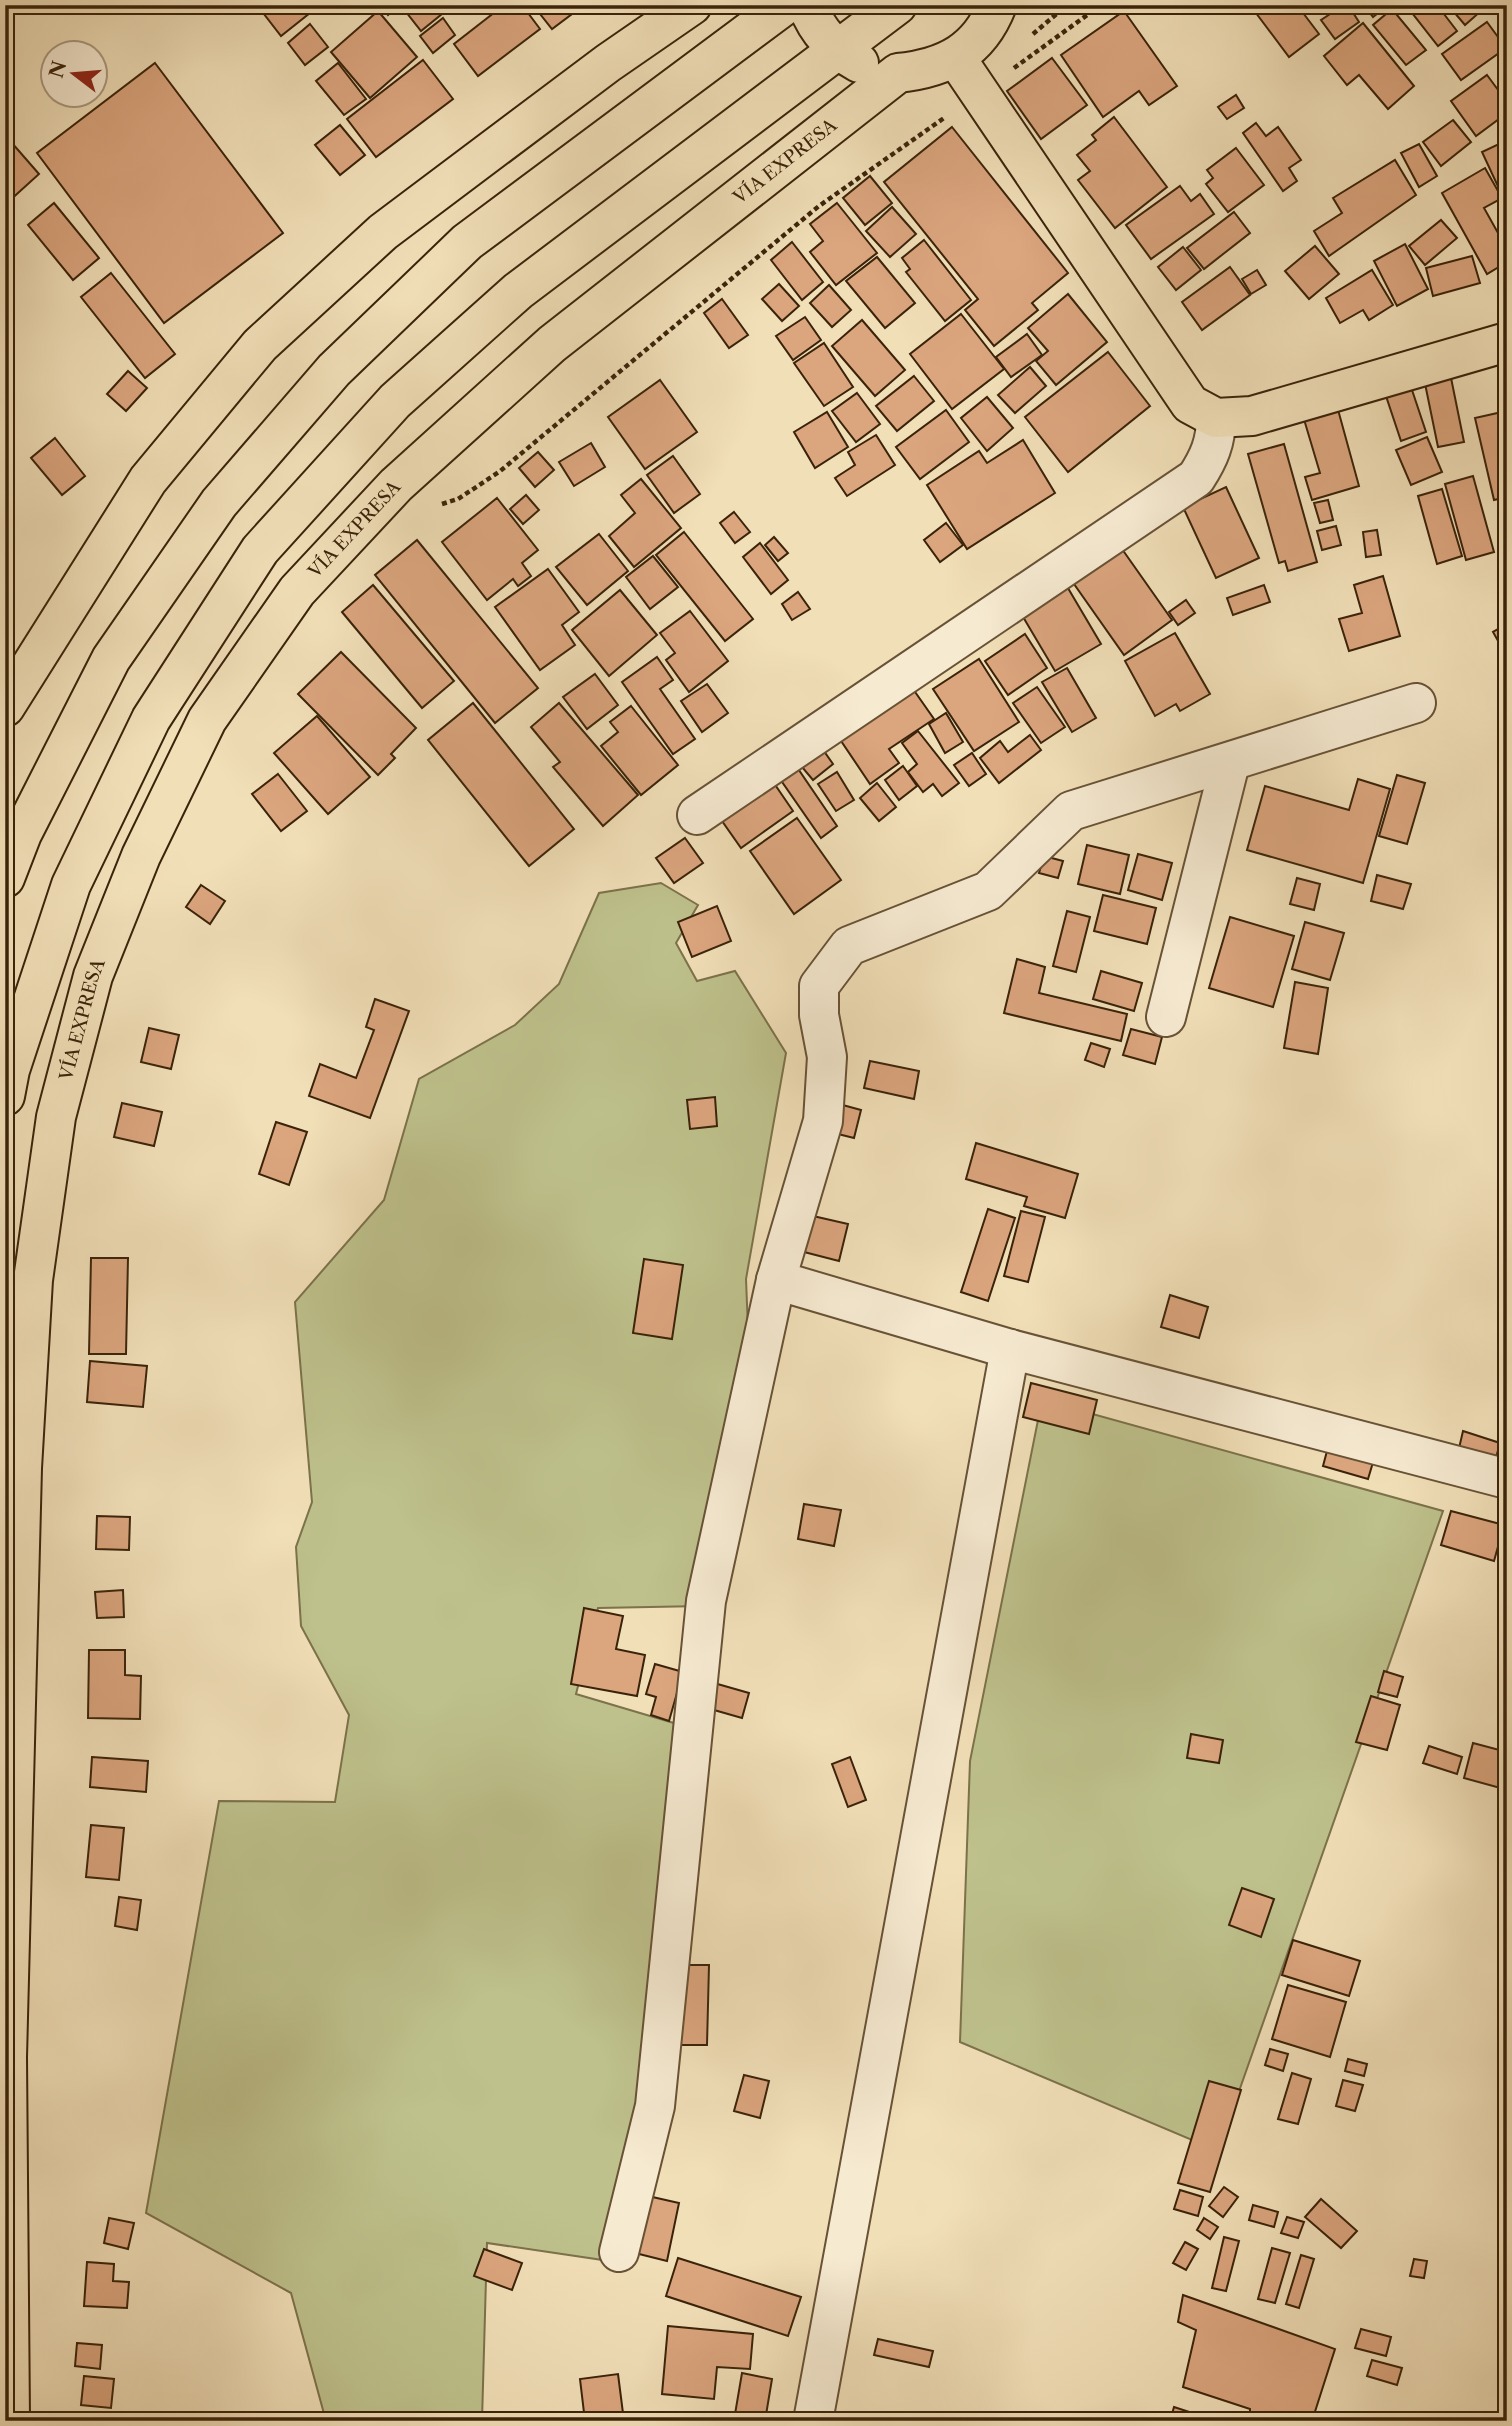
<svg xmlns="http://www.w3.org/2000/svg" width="1512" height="2426" viewBox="0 0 1512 2426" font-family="'Libre Caslon Text',serif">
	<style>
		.green { fill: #bec18c; stroke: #7c724b; stroke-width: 2 }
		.building { fill: #dba57e; stroke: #3a230a; stroke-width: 2 }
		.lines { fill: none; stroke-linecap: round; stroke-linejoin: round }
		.minor-casing { stroke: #685236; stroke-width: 42 }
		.major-casing { stroke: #3a230a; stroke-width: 42 }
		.path { stroke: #3a230a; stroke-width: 4.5; stroke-dasharray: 5 3.5; stroke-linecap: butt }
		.minor { stroke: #f6ead1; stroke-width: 38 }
		.major { stroke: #f1dfb8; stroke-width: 38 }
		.labels { text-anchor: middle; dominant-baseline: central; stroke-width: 6; stroke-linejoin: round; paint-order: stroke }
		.street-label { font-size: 18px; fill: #3a230a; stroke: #f6ead1 }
	</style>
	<rect width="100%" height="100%" fill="#f1dfb8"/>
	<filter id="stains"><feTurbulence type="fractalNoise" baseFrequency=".00286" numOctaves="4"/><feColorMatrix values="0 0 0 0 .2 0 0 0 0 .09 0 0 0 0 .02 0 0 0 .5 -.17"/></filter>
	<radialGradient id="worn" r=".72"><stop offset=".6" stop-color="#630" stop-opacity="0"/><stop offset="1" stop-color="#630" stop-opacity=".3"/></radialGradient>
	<!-- green -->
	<g class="green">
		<path d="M661,883l37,22 -22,38 21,38 38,-10 51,82 -40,226 2,50 -46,277 -104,2 -22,86 118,35 -71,534 -136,-20 -5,178h-156l-35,-128 -145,-80 73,-412 116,1 14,-87 -48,-89 -5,-79 16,-45 -17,-200 89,-102 35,-121 96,-54 44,-41 40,-91z"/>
		<path d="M1042,1400l401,111 -225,640 -258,-109 10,-281z"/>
	</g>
	<!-- building -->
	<g class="building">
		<path d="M257,5h63l-39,31z"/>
		<path d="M380,5h19l-11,10z"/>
		<path d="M406,5h47l-32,26 -18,-23z"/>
		<path d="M504,5h18l18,24 -62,47 -24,-32z"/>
		<path d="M533,5h51l-32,24z"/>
		<path d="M1250,5h47l22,29 -30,23z"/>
		<path d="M1344,5h4l11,17 -24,17 -14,-19z"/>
		<path d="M1364,5h24l-15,12z"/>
		<path d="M1413,5h24l20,26 -19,15 -29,-37z"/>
		<path d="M1448,5h28l5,6 -16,14z"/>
		<path d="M1507,5v21l-14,-20z"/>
		<path d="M1392,9l34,41 -20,15 -33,-40z"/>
		<path d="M378,11l39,46 -47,41 -39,-46z"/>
		<path d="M1124,11l53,75 -28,19 -10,-14 -36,26 -42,-62z"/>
		<path d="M443,18l12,17 -22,18 -13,-17z"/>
		<path d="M1487,22l19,26 -45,32 -19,-26z"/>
		<path d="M1363,23l51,63 -26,23 -29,-34 -12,10 -23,-29z"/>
		<path d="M310,24l18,23 -23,18 -17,-22z"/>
		<path d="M1052,58l35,47 -46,34 -34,-48z"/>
		<path d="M423,60l30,39 -77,58 -29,-38z"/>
		<path d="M155,63l128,170 -119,90 -127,-170z"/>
		<path d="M338,63l28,36 -22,16 -28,-34z"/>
		<path d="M1487,75l20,27v11l-31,23 -25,-35z"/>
		<path d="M1236,95l8,13 -17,11 -9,-12z"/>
		<path d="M1114,117l53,70 -52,41 -37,-48 12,-9 -13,-16 19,-15 -4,-5z"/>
		<path d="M1453,120l18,22 -30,24 -18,-24z"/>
		<path d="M1256,123l10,13 12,-9 23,33 -12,8 8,13 -14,10 -40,-58z"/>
		<path d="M340,125l25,30 -25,20 -25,-30z"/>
		<path d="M952,127l116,146 -36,30 6,7 -44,36 -29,-36 13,-11 -94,-117z"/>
		<path d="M5,135l34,39 -31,28 -3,-3z"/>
		<path d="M1501,143l6,13v34l-6,3 -19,-41z"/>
		<path d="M1419,144l18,32 -18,11 -18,-34z"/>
		<path d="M1236,148l28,37 -36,27 -22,-28 7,-6 -6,-8z"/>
		<path d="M1395,160l21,35 -87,61 -15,-25 28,-18 -9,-15z"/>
		<path d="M1485,168l17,30 -18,10 23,41v13l-20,12 -45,-81z"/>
		<path d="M870,176l22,27 -27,22 -22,-27z"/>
		<path d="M1180,186l11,15 9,-7 14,20 -63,45 -25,-34z"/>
		<path d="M54,203l45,55 -26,22 -45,-55z"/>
		<path d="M837,203l40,50 -41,32 -26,-33 13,-11 -13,-17z"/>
		<path d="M892,207l24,27 -26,23 -24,-26z"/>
		<path d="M1234,212l16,21 -46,36 -17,-21z"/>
		<path d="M1441,220l16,18 -32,27 -16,-19z"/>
		<path d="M924,240l47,60 -26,21 -39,-49 4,-3 -8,-11z"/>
		<path d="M792,242l31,40 -21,18 -31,-40z"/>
		<path d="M1405,244l23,45 -31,17 -23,-45z"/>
		<path d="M1315,246l24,28 -30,25 -24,-28z"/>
		<path d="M1183,247l18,23 -25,20 -18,-23z"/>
		<path d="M1472,256l8,27 -47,13 -7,-28z"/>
		<path d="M877,257l38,46 -30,25 -39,-47z"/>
		<path d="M1230,267l20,28 -48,35 -20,-28z"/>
		<path d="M1257,270l9,15 -15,9 -9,-15z"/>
		<path d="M1372,270l21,35 -24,15 -6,-10 -23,13 -14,-25z"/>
		<path d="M111,273l64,81 -30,24 -64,-81z"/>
		<path d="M779,284l20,22 -17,15 -20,-22z"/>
		<path d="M829,285l22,25 -19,17 -22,-24z"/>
		<path d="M1068,294l39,48 -51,43 -20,-24 12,-10 -20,-23z"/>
		<path d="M722,299l26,36 -19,13 -25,-35z"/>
		<path d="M961,314l43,55 -52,40 -42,-55z"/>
		<path d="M805,317l16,23 -28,20 -17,-24z"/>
		<path d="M862,320l43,50 -30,26 -43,-50z"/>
		<path d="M1027,334l15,21 -31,22 -15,-20z"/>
		<path d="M824,343l29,44 -29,19 -30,-43z"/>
		<path d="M1108,352l42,54 -82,66 -43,-55z"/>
		<path d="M1448,363l16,79 -26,5 -16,-78z"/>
		<path d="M1030,367l16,19 -31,27 -17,-18z"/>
		<path d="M128,371l19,17 -21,23 -19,-17z"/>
		<path d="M1406,372l20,60 -25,9 -20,-60z"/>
		<path d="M914,376l20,25 -37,30 -21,-25z"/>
		<path d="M660,380l37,52 -52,37 -37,-52z"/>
		<path d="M857,393l23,31 -24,18 -24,-31z"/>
		<path d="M987,397l26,31 -26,23 -26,-33z"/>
		<path d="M1337,406l22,80 -47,14 -7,-23 15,-4 -17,-57z"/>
		<path d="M946,410l23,32 -49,37 -24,-32z"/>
		<path d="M827,412l21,35 -33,21 -21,-36z"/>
		<path d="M1502,412l5,23v62l-13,3 -19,-82z"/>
		<path d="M5,431l8,9 -8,7z"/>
		<path d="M876,435l19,30 -48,31 -12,-18 20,-13 -7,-13z"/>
		<path d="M1427,437l15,35 -31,13 -15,-35z"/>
		<path d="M55,438l30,38 -23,19 -31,-37z"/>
		<path d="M1023,440l32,53 -88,56 -40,-64 52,-34 8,12z"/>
		<path d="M591,443l14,24 -31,19 -15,-24z"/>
		<path d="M1284,444l33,118 -29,9 -3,-10 -6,2 -31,-109z"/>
		<path d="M538,452l16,18 -19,17 -16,-19z"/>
		<path d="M673,456l27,38 -26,19 -27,-38z"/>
		<path d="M1473,476l21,76 -28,8 -21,-76z"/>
		<path d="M641,479l40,49 -47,39 -25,-31 26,-23 -14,-18z"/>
		<path d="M1226,487l33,71 -43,20 -33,-71z"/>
		<path d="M1442,489l20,67 -25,8 -19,-68z"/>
		<path d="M526,495l13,15 -16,14 -13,-15z"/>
		<path d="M497,498l41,52 -16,13 9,13 -13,10 -5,-7 -26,21 -45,-58z"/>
		<path d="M1328,500l5,20 -13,3 -6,-20z"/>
		<path d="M734,512l16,20 -15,11 -15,-20z"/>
		<path d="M946,523l17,22 -23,17 -16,-22z"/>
		<path d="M1336,526l5,19 -19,5 -5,-19z"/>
		<path d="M1377,530l4,25 -15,2 -3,-25z"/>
		<path d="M684,532l69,87 -28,22 -69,-86z"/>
		<path d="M599,534l29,37 -41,34 -31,-38z"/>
		<path d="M774,537l14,16 -10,8 -13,-16z"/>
		<path d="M417,540l121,148 -43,35 -120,-148z"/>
		<path d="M760,543l28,37 -17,14 -28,-37z"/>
		<path d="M1122,549l50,71 -48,35 -50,-71z"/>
		<path d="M653,556l25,31 -28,22 -24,-32z"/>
		<path d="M548,569l31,43 -17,13 13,20 -35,25 -45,-63z"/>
		<path d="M1383,576l17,60 -51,15 -10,-32 23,-6 -8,-28z"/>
		<path d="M1062,578l39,66 -46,27 -39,-66z"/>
		<path d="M373,585l81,96 -32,27 -80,-96z"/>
		<path d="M1264,585l6,17 -37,13 -6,-17z"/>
		<path d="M620,590l37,45 -48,41 -37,-46z"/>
		<path d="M798,592l12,17 -18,11 -10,-16z"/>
		<path d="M1186,600l9,13 -17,12 -9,-13z"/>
		<path d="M690,611l38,50 -39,31 -23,-32 9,-7 -15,-20z"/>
		<path d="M1507,624v33l-14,-25z"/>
		<path d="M1175,633l35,61 -30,17 -4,-7 -21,12 -30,-55z"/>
		<path d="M1025,634l22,34 -39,27 -23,-34z"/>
		<path d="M341,652l75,76 -25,26 4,4 -17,17 -80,-81z"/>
		<path d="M657,657l16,23 -13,9 35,50 -22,15 -51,-72z"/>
		<path d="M979,659l40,63 -45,29 -41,-62z"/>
		<path d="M1067,668l29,50 -24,14 -30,-50z"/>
		<path d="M595,674l23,31 -31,24 -24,-32z"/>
		<path d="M906,679l28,40 -45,30 10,14 -29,21 -37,-55z"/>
		<path d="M707,684l21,29 -26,19 -21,-31z"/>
		<path d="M1037,687l28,40 -24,16 -28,-40z"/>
		<path d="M473,703l101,126 -45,37 -101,-126z"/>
		<path d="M559,703l79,92 -35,31 -50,-59 7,-5 -29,-35z"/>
		<path d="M631,706l47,59 -37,30 -40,-49 17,-14 -8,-10z"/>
		<path d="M946,713l17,29 -18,11 -16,-29z"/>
		<path d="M317,716l53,61 -42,37 -54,-61z"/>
		<path d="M918,731l41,52 -17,13 -9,-12 -10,8 -15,-20 9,-8 -15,-21z"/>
		<path d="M1030,735l11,15 -42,33 -19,-25 20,-17 8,11z"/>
		<path d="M819,744l14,20 -20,16 -16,-19z"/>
		<path d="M972,753l14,21 -17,12 -15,-21z"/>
		<path d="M788,754l49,72 -16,12 -50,-72z"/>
		<path d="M903,766l14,20 -18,14 -14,-20z"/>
		<path d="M837,772l17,28 -18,11 -18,-27z"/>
		<path d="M767,773l26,38 -52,37 -26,-37z"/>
		<path d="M278,774l29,37 -26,20 -29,-37z"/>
		<path d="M1397,775l28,8 -18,61 -28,-8z"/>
		<path d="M1358,779l32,10 -27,94 -116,-33 18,-64 84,24z"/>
		<path d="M877,783l19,24 -17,14 -19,-23z"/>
		<path d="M797,818l44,62 -47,34 -44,-63z"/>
		<path d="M685,838l18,25 -29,20 -18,-25z"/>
		<path d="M1087,845l42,10 -9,39 -42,-10z"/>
		<path d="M1138,854l34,9 -10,37 -34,-10z"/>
		<path d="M1044,856l19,5 -5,17 -19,-5z"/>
		<path d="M1377,875l34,9 -8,25 -32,-8z"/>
		<path d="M1297,878l23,6 -6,26 -24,-6z"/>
		<path d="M201,885l24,16 -15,23 -24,-17z"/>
		<path d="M1103,895l53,13 -9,36 -53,-13z"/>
		<path d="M717,906l14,35 -39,16 -14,-35z"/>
		<path d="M1067,911l23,6 -14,55 -23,-6z"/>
		<path d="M1230,917l64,19 -21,71 -64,-19z"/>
		<path d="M1305,922l39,11 -14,47 -38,-11z"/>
		<path d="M1017,959l28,8 -6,26 88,21 -6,27 -117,-28z"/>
		<path d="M1101,971l41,12 -8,28 -41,-12z"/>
		<path d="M1295,982l33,6 -10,66 -34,-6z"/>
		<path d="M375,999l34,12 -39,107 -61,-22 11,-32 36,14 18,-48 -8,-3z"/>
		<path d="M149,1028l30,7 -8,34 -30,-7z"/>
		<path d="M1131,1029l31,8 -7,27 -32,-9z"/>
		<path d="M1091,1043l19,6 -6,18 -19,-7z"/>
		<path d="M870,1061l49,10 -5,28 -50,-11z"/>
		<path d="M715,1097l2,29 -27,3 -3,-29z"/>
		<path d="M122,1103l40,9 -8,34 -40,-9z"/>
		<path d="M839,1104l22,6 -7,28 -24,-6z"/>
		<path d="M276,1122l31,10 -18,53 -30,-11z"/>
		<path d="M976,1143l102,31 -13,44 -41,-12 3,-9 -61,-18z"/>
		<path d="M988,1209l27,9 -27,83 -27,-9z"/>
		<path d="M1021,1211l24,6 -17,65 -24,-6z"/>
		<path d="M813,1216l35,8 -9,37 -35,-9z"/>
		<path d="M91,1258h37l-2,96h-37z"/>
		<path d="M644,1259l39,6 -11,74 -39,-6z"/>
		<path d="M1170,1295l38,12 -9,31 -38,-11z"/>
		<path d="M90,1361l57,5 -4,41 -56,-5z"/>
		<path d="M1031,1383l66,17 -8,34 -66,-17z"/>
		<path d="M1463,1431l37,12 -7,26 -36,-12z"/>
		<path d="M1331,1436l46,13 -9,30 -45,-13z"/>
		<path d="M804,1504l37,6 -7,36 -36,-7z"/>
		<path d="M1451,1511l53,14 -10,36 -53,-16z"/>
		<path d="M97,1516l33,1 -1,33 -33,-1z"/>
		<path d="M123,1590l1,27 -27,1 -2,-26z"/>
		<path d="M584,1608l39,8 -7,33 29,6 -8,41 -66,-12z"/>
		<path d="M89,1650h36v25l16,1 -1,43 -52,-1z"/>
		<path d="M655,1664l28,8 -14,49 -18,-6 5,-18 -10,-3z"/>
		<path d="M1384,1671l19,6 -6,20 -19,-5z"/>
		<path d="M714,1683l35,10 -7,25 -35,-10z"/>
		<path d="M1371,1696l29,9 -13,45 -31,-8z"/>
		<path d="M1191,1734l32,6 -4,23 -32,-5z"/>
		<path d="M1473,1743l34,9 -3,37 -40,-11z"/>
		<path d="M1429,1746l33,11 -5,17 -34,-11z"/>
		<path d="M92,1757l56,4 -2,31 -56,-5z"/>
		<path d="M850,1757l16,43 -18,7 -16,-43z"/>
		<path d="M91,1825l33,3 -5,52 -33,-3z"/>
		<path d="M1242,1888l32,11 -13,38 -32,-12z"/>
		<path d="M119,1897l22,3 -4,30 -22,-4z"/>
		<path d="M1293,1940l67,21 -11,35 -67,-21z"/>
		<path d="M679,1965h30l-2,80h-30z"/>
		<path d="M1288,1985l58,17 -16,55 -58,-18z"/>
		<path d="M1270,2049l18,5 -5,17 -18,-6z"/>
		<path d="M1348,2059l19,5 -3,12 -19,-5z"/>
		<path d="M1292,2073l19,6 -13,45 -20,-5z"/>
		<path d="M744,2075l25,6 -9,37 -26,-7z"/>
		<path d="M1343,2080l20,5 -8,26 -19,-5z"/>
		<path d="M1209,2081l32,9 -31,102 -32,-9z"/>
		<path d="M1224,2187l14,10 -15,20 -14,-11z"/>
		<path d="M1180,2190l23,7 -5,19 -24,-7z"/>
		<path d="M648,2196l31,7 -12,58 -32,-8z"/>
		<path d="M1321,2199l36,32 -16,17 -36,-31z"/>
		<path d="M1253,2205l25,7 -4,15 -25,-7z"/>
		<path d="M1287,2217l17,5 -6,16 -17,-5z"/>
		<path d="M109,2218l25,5 -6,26 -24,-6z"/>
		<path d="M1204,2218l14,9 -8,12 -13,-9z"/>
		<path d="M1224,2237l15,4 -13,50 -14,-3z"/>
		<path d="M1185,2242l13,7 -12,21 -13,-7z"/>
		<path d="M1272,2248l18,5 -15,50 -17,-4z"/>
		<path d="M484,2249l38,14 -10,27 -38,-14z"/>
		<path d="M1301,2255l13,4 -15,49 -13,-4z"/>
		<path d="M678,2258l123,39 -13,39 -122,-40z"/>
		<path d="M1414,2259l13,2 -3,17 -14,-2z"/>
		<path d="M87,2262l27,2 -1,17 16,1 -2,26 -43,-2z"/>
		<path d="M1183,2295l152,54 -23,72h-62v-12l-67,-22 13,-57 -18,-8z"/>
		<path d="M668,2326l85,8 -3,35 -33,-2 -3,32 -52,-5z"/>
		<path d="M1361,2329l30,8 -5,19 -31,-8z"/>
		<path d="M878,2339l55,12 -4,16 -55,-12z"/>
		<path d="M77,2343l25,2 -2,24 -25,-3z"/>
		<path d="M1372,2360l30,8 -5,17 -30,-9z"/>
		<path d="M742,2373l30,6 -7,42 -31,-1z"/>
		<path d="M618,2374l6,47h-39l-5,-42z"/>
		<path d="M84,2376l30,3 -3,29 -30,-3z"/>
		<path d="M1174,2407l28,9 -2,5h-30z"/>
	</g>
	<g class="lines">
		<!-- minor casing -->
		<g class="minor-casing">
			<g id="minor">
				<path d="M1416,703l-345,108 -83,80 -139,55 -30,40v29l8,42 -4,64 -47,159 234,69 497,130"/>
				<path d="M697,815l499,-337c13,-20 20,-36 20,-60"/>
				<path d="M1166,1017l64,-254"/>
				<path d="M619,2252l36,-146 51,-505 70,-321"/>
				<path d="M813,2421l197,-1072"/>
			</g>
		</g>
		<!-- major casing -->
		<g class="major-casing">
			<g id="major">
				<path d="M807,5c11,28 27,44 52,58"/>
				<path d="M956,58l234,346 26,14 36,-2 255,-74"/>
				<path d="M5,707l143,-227 112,-135 123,-113 225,-169 84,-58"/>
				<path d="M5,878l17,-44 89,-175 108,-156 115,-133 133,-128 318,-237"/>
				<path d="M5,1096l5,-26 61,-185 80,-166 109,-169 135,-149 123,-110 379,-286"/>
				<path id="s1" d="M10,2421l-3,-364 15,-589 11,-188 23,-163 37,-141 48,-120 66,-136 90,-129 99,-106 156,-141 346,-271c48,-5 81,-22 99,-68"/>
			</g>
		</g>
		<!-- path -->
		<g class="path">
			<path d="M1033,34l34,-29"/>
			<path d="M1014,68l87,-63"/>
			<path d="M442,504l16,-5 41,-27 320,-266 125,-88"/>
		</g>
		<!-- minor -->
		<use href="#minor" class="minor"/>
		<!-- major -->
		<use href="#major" class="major"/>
	</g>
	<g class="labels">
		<!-- street labels -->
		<g class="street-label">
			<text stroke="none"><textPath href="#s1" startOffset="2541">VÍA EXPRESA</textPath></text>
			<text stroke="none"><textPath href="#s1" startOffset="1974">VÍA EXPRESA</textPath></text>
			<text stroke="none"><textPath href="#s1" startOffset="1407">VÍA EXPRESA</textPath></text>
		</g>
	</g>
	<!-- margin -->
	<rect width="1512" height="2426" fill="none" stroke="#f1dfb8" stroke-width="28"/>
	<rect x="7" y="7" width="1498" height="2412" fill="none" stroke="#3a230a" stroke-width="3.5"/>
	<rect x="14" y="14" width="1484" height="2398" fill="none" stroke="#3a230a" stroke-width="2"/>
	<!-- north arrow -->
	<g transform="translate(74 74) rotate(286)"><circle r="33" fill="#f6ead1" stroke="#ab9a81" stroke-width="2"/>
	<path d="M0-5L12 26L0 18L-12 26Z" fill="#8f2418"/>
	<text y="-10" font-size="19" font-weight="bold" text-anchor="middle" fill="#3a230a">N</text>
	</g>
	<rect width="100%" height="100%" filter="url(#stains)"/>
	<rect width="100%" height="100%" fill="url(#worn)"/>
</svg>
